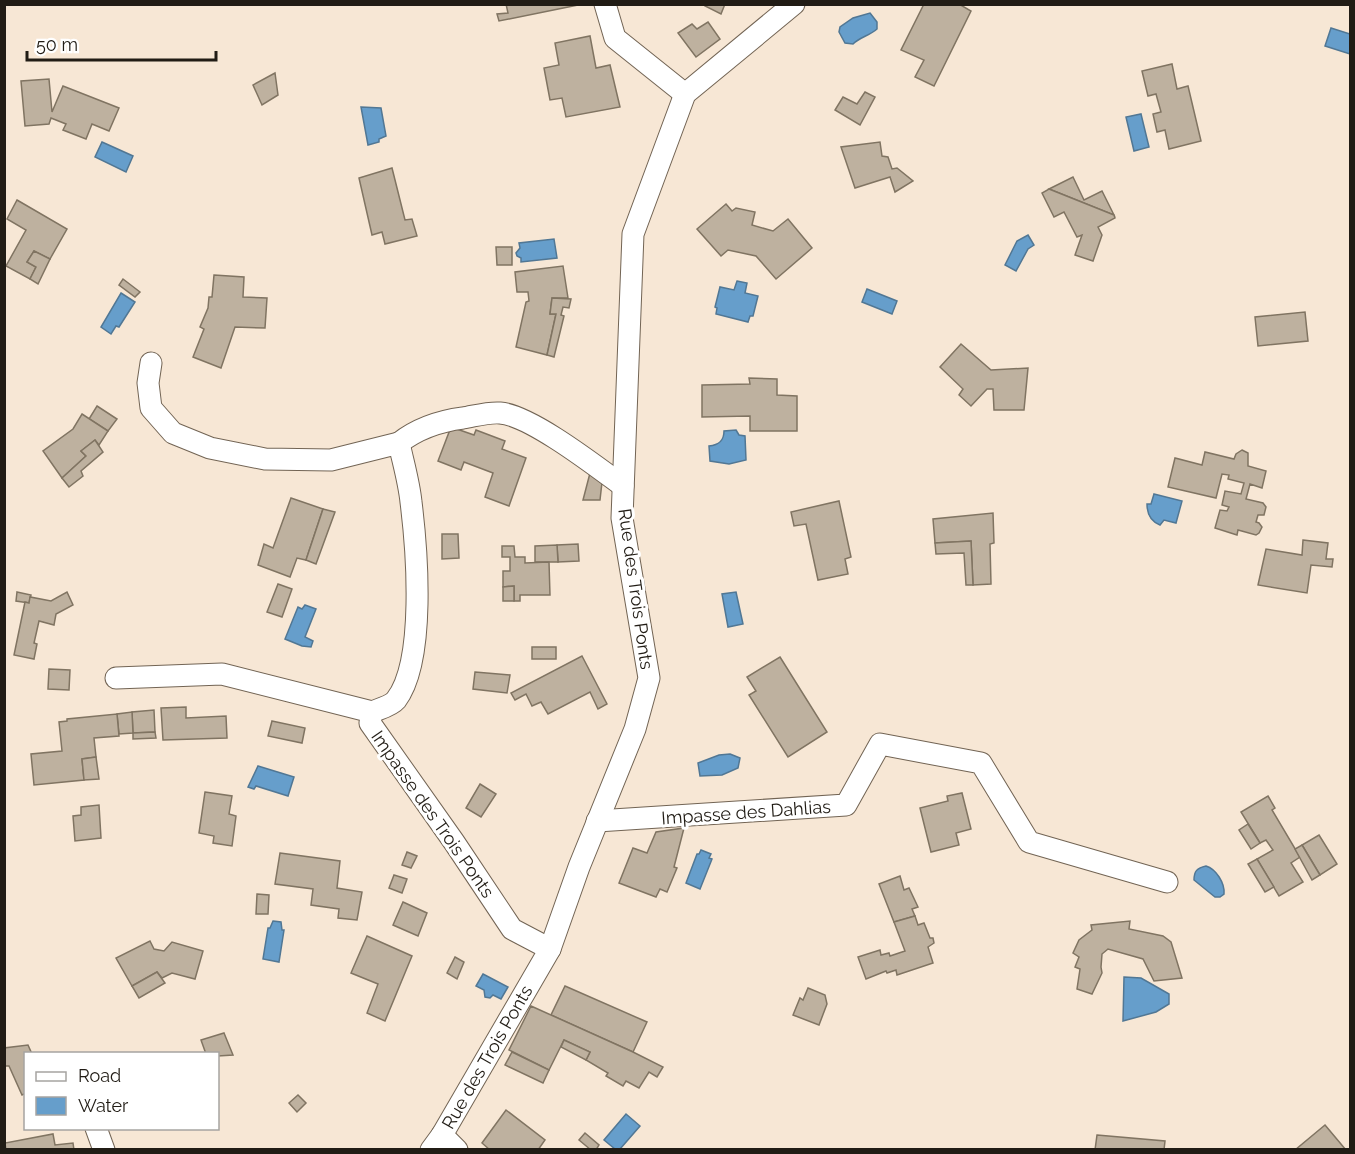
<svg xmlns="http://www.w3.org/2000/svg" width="1355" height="1154" viewBox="0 0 1355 1154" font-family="Raleway,sans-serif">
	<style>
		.water { fill: #669ecb; stroke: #517794; stroke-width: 1.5 }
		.building { fill: #beb19f; stroke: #807462; stroke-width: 1.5 }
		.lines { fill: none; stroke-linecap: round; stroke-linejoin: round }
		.street-casing { stroke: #726454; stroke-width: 23 }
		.street { stroke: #fff; stroke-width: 21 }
		.labels { text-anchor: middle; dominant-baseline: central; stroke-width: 6; stroke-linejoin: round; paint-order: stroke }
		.street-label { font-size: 18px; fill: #211c15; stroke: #fff }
	</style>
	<rect width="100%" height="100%" fill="#f7e7d5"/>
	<!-- water -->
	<g class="water">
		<path d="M870,13l7,9v7c-8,7 -17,8 -24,15l-8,-1 -6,-11 1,-5 13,-9z"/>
		<path d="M1331,28l19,6v20l-25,-8z"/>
		<path d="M361,107l20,1 5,28 -7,3v3l-11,3z"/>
		<path d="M1141,114l8,33 -15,4 -8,-34z"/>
		<path d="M102,142l31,14 -7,16 -31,-15z"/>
		<path d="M1028,235l6,10 -6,4 -12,22 -11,-6 12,-24z"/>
		<path d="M554,239l3,19 -36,4v-4l-4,-2 -1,-3 4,-5 -1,-5z"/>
		<path d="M737,281l10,2 -2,10 13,3 -5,20h-3l-2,6 -32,-8 1,-6 -2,-1 5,-20 14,3z"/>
		<path d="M867,289l30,12 -5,13 -30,-12z"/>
		<path d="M121,293l14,9 -16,25 -3,-1 -5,8 -10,-7z"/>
		<path d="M736,430l3,5 6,1 1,24 -17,4 -19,-3 -1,-15c10,-1 15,-5 15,-15z"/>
		<path d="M1154,494l28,7 -6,22 -12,-3 -4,5c-10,-4 -13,-11 -13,-21h4z"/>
		<path d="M736,592l7,32 -15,3 -6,-33z"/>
		<path d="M305,605l11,4 -11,28 8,4 -2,6 -9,-1 -17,-7 13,-32 4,2z"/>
		<path d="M730,754l10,4 -2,10 -16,7 -22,1 -2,-13 21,-8z"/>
		<path d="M258,766l36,11 -6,19 -32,-10 -2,3 -6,-2z"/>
		<path d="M701,850l10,4 -2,4 3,1 -12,30 -14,-6 11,-29h2z"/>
		<path d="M1206,866c10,3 19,17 18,28l-4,3h-5l-21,-17c0,-9 3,-12 12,-14z"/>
		<path d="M273,921l8,1 1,8h2l-5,32 -16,-3 5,-31h2z"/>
		<path d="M483,974l25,13 -7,12 -8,-4 -3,3 -5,-1 -1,-7 -8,-4z"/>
		<path d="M1124,977l17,1 28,16v10l-13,8 -33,9z"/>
		<path d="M626,1114l14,12 -20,23h-5l-11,-9z"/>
	</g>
	<!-- building -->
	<g class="building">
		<path d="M506,4h77l-84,17 -2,-7 11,-1z"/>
		<path d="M706,4h19l-4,10 -16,-8z"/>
		<path d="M924,4h35l12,7 -37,75 -19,-9 9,-17 -23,-10z"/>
		<path d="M708,22l12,17 -24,18 -18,-24 14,-9 5,5z"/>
		<path d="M590,36l6,32 14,-3 10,42 -54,10 -4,-19 -12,2 -6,-32 15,-3 -4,-22z"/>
		<path d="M1172,64l5,25 11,-3 13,55 -32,8 -4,-19 -8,2 -4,-18 8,-2 -5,-18 -8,2 -6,-25z"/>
		<path d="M275,73l3,22 -16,10 -9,-20z"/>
		<path d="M49,79l3,33 11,-26 56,22 -10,23 -17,-7 -6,15 -23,-9 3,-6 -15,-6 -2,6 -24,2 -4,-45z"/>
		<path d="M865,92l10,5 -15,28 -25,-15 8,-13 14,7z"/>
		<path d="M880,142l2,14 6,1 4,12 5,-1 16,13 -18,11 -5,-15 -35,11 -14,-41z"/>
		<path d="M392,168l13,52 7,-1 5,17 -32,8 -3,-12 -10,3 -13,-57z"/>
		<path d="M1073,177l11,23 18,-9 12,24 -65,-26z"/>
		<path d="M1049,189l65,26 1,3 -17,9 4,8 -9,26 -18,-6 7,-20 -5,2 -13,-25 -10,5 -12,-24z"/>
		<path d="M17,200l50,29 -17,30 -16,-8 -7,11 9,5 -6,12 -24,-13 20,-36 -19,-11z"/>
		<path d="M726,204l6,7 4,-3 19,4 -3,13 21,6 15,-12 24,29 -36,31 -20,-23 -28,-6 -7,6 -24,-27z"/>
		<path d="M496,247h16v18h-15z"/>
		<path d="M34,251l16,8 -12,25 -8,-5 6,-12 -9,-5z"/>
		<path d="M563,266l5,32h-16l-2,16h6l-9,41 -31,-8 10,-45 3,-1 -1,-9h-11l-2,-20z"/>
		<path d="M214,275l30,2 -1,20 24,1 -2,30 -30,-1 -14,41 -28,-11 11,-28 -4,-2 8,-19 1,-11h3z"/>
		<path d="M123,279l17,13 -5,5 -16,-12z"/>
		<path d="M552,298l19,1 -2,9 -6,-1 -2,8 3,1 -10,41 -7,-2 9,-41h-6z"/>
		<path d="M1305,312l3,29 -50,5 -3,-29z"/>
		<path d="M961,344l30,26 37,-2 -4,42h-30l-1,-21h-6l-16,17 -12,-11 4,-6 -23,-22z"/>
		<path d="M749,378l28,1v16l20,1v35h-47v-15l-48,1v-32l48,-1z"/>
		<path d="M97,406l20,13 -9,12 -19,-12z"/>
		<path d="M82,414l26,17 -9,14 -4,-5 -14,11 5,5 -24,22 -19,-27 30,-22z"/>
		<path d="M451,427l23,8 2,-5 29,11 -3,8 24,9 -17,48 -24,-9 8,-24 -29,-11 -3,8 -23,-9z"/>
		<path d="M95,440l8,12 -22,19 2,5 -14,11 -7,-9 24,-22 -5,-5z"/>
		<path d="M1242,450l6,3v13l18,5 -4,17 -12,-4 -4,15 17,4 3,4 -2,8h-6l-2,7 3,1 3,4 -3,6 -3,2 -18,-5 -1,5 -22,-7 5,-18 7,1 2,-4 -7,-2 3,-14 16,3 3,-11 -16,-4 1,-4 -7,-1 -6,24 -48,-11 7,-29 27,7 3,-13 29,7 2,-5z"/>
		<path d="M590,473l12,9 -2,18h-17z"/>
		<path d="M291,498l32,11 -17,51 -9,-2 -7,19 -32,-12 6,-21 9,4z"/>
		<path d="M839,501l12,56 -6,2 3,15 -30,6 -12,-56 -12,2 -3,-14z"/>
		<path d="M323,509l12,3 -19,52 -10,-4z"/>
		<path d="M993,513l1,30 -4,1 1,40 -18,1 -2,-44 -36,2 -2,-24z"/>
		<path d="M442,534h16l1,24 -17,1z"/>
		<path d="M1303,540l25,3 -2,16h7l-1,8 -21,-2 -4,28 -49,-8 8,-36 36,6z"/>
		<path d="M971,541l2,44h-7l-2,-32 -28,1 -1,-11z"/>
		<path d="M578,544l1,17 -21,1 -1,-17z"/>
		<path d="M557,545l1,17h-23v-16z"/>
		<path d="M502,546h12l1,11h10v6l24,-1 1,33h-30v6h-6v-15l-11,1v-16h7v-14h-8z"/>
		<path d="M278,584l14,5 -10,28 -15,-5z"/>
		<path d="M514,586v15h-11v-14z"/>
		<path d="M17,592l14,3 -2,8 -13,-2z"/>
		<path d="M67,592l6,13 -17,9 -2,11 -15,-4 -5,22 3,1 -3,15 -20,-4 11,-53 4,1 1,-6 21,4z"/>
		<rect x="532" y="647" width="24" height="12"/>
		<path d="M582,656l25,48 -9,5 -8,-17 -42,22 -7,-12 -9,4 -6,-12 -11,6 -4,-7z"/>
		<path d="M780,657l47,75 -39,25 -39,-62 7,-4 -9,-14z"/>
		<path d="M49,669l21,1 -1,20 -21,-1z"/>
		<path d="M475,672l35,3 -3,18 -34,-4z"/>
		<path d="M186,707v11l40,-2 1,22 -64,2 -2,-32z"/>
		<path d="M154,710l1,22 -22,1 -1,-21z"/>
		<path d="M132,712l1,21 -14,1 -2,-20z"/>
		<path d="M117,714l2,22 -25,2 2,19 -14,2 2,21 -50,5 -3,-31 31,-3 -3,-29 8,-1v-2z"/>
		<path d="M272,721l33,7 -3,15 -34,-7z"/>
		<path d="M155,732l1,6 -23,1v-6z"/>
		<path d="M96,757l3,22 -15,1 -2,-21z"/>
		<path d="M480,784l16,10 -15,23 -15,-9z"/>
		<path d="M205,792l27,4 -3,18 7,2 -4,30 -19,-3 1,-7 -15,-3z"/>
		<path d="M962,793l9,36 -15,4 3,12 -28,7 -11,-44 28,-7 -1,-5z"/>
		<path d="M1268,796l7,12 -3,2 28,47 -9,6 12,19 -24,14 -22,-37 16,-9 -7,-10 -6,3 -19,-31z"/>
		<path d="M99,805l2,33 -26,3 -2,-25 8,-1v-8z"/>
		<path d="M1248,824l12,19 -9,6 -12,-19z"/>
		<path d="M684,828l-10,39 3,1 -10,24 -7,-3 -4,8 -37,-14 14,-35 14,5 9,-21z"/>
		<path d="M1319,835l18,29 -17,11 -18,-30z"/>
		<path d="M1302,845l18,30 -8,5 -17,-31z"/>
		<path d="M407,852l10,4 -6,12 -9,-3z"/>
		<path d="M280,853l60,8 -3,27 25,4 -5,28 -19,-2 1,-9 -28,-4 2,-16 -38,-5z"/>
		<path d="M1257,859l17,28 -9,5 -17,-28z"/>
		<path d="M394,875l13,4 -5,14 -13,-5z"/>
		<path d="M900,876l4,14 5,-2 9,19 -6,2 3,7 -21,6 -15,-38z"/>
		<path d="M257,894l12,1 -1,19h-12z"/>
		<path d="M403,902l24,11 -9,23 -25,-11z"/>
		<path d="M915,916l3,9 6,-2 6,15h3l1,5 -6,4 5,16 -36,12 -1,-5 -9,3 -1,-2 -20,8 -8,-22 22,-7 1,5 8,-2 1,3 15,-5 -11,-29z"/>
		<path d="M1130,921l-1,8 34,7 8,6 11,36 -28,3 -11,-22 -35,-10 -6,5 -1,13 1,6 -10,21 -15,-5 3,-20 -5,-2 4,-10 -6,-4 6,-13 13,-10 -1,-5z"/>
		<path d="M367,936l45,20 -27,65 -18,-8 11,-29 -27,-11z"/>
		<path d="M150,941l4,8 10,2 8,-9 31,9 -8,28 -23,-6 -10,5 -5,-6 -25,14 -16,-28z"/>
		<path d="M455,957l9,5 -7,17 -10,-6z"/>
		<path d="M157,972l8,11 -26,15 -7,-12z"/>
		<path d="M565,986l82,36 -14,30 -82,-37z"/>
		<path d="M808,988l17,7 2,9 -8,21 -26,-10 7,-17 3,2z"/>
		<path d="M531,1006l102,46 30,15 -6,10 -8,-5 -10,16 -13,-7 -3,5 -17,-10 2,-3 -22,-13 4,-8 -26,-12 -15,30 -40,-20z"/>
		<path d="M224,1033l9,22 -15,1v-2h-12l-5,-14z"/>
		<path d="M564,1040l26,12 -4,8 -25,-13z"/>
		<path d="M28,1045l4,9h-6v39l-4,2 -13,-29h-5v-18z"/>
		<path d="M512,1052l37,18 -6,13 -38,-18z"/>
		<path d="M298,1095l8,8 -9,9 -8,-9z"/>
		<path d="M506,1110l39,30 -7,10h-48l-8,-7z"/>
		<path d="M1325,1125l21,25h-51z"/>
		<path d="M585,1133l14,12 -3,5h-5l-12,-10z"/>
		<path d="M53,1134l2,11 18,-2 1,7h-68l-1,-7z"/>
		<path d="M1097,1135l68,6 -1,9h-69z"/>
	</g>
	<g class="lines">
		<!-- street casing -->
		<g class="street-casing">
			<g id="street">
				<path d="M605,4l10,34 70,56"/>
				<path d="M151,363l-3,20 3,25 22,25 37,15 55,11 66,1 68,-17c4,19 10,39 12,59 6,48 15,159 -15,198 -5,6 -17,9 -24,12l-2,11 84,119 58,87 38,20"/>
				<path d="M399,443c18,-14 41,-22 64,-25 12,-2 25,-6 37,-5 30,2 97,54 123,73"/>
				<path d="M116,678l106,-4 150,38"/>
				<path d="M597,821l249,-16 34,-61 101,19 48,79 138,40"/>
				<path d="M96,1128l8,22"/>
				<path d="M442,1135l15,15"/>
				<path d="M431,1150l11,-15 108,-186 29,-82 56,-138 14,-51 -27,-160 11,-284 52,-140 109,-90"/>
			</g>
		</g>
		<!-- street -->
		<use href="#street" class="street"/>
	</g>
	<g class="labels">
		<!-- street labels -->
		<g class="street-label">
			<text transform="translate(636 589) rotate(82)">Rue des Trois Ponts</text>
			<text transform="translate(746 812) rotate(-4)">Impasse des Dahlias</text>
			<text transform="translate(433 814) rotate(55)">Impasse des Trois Ponts</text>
			<text transform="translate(487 1057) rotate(-60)">Rue des Trois Ponts</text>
		</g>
	</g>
	<!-- border -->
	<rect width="1355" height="1154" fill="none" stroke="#211c15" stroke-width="12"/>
	<!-- legend -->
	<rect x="24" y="1052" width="195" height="78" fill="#ffffff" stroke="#a6a4a1" stroke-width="1.5"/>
	<rect x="36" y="1072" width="30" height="9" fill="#ffffff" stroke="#a6a4a1" stroke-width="1.5"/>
	<text x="78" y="1082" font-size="18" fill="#211c15">Road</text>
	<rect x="36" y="1097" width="30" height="18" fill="#669ecb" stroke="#a6a4a1" stroke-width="1.5"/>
	<text x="78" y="1112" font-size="18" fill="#211c15">Water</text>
	<!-- scale -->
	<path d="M27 51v9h189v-9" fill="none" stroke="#211c15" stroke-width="3"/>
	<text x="36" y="51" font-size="18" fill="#211c15" stroke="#ffffff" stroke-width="4.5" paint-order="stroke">50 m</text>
</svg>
